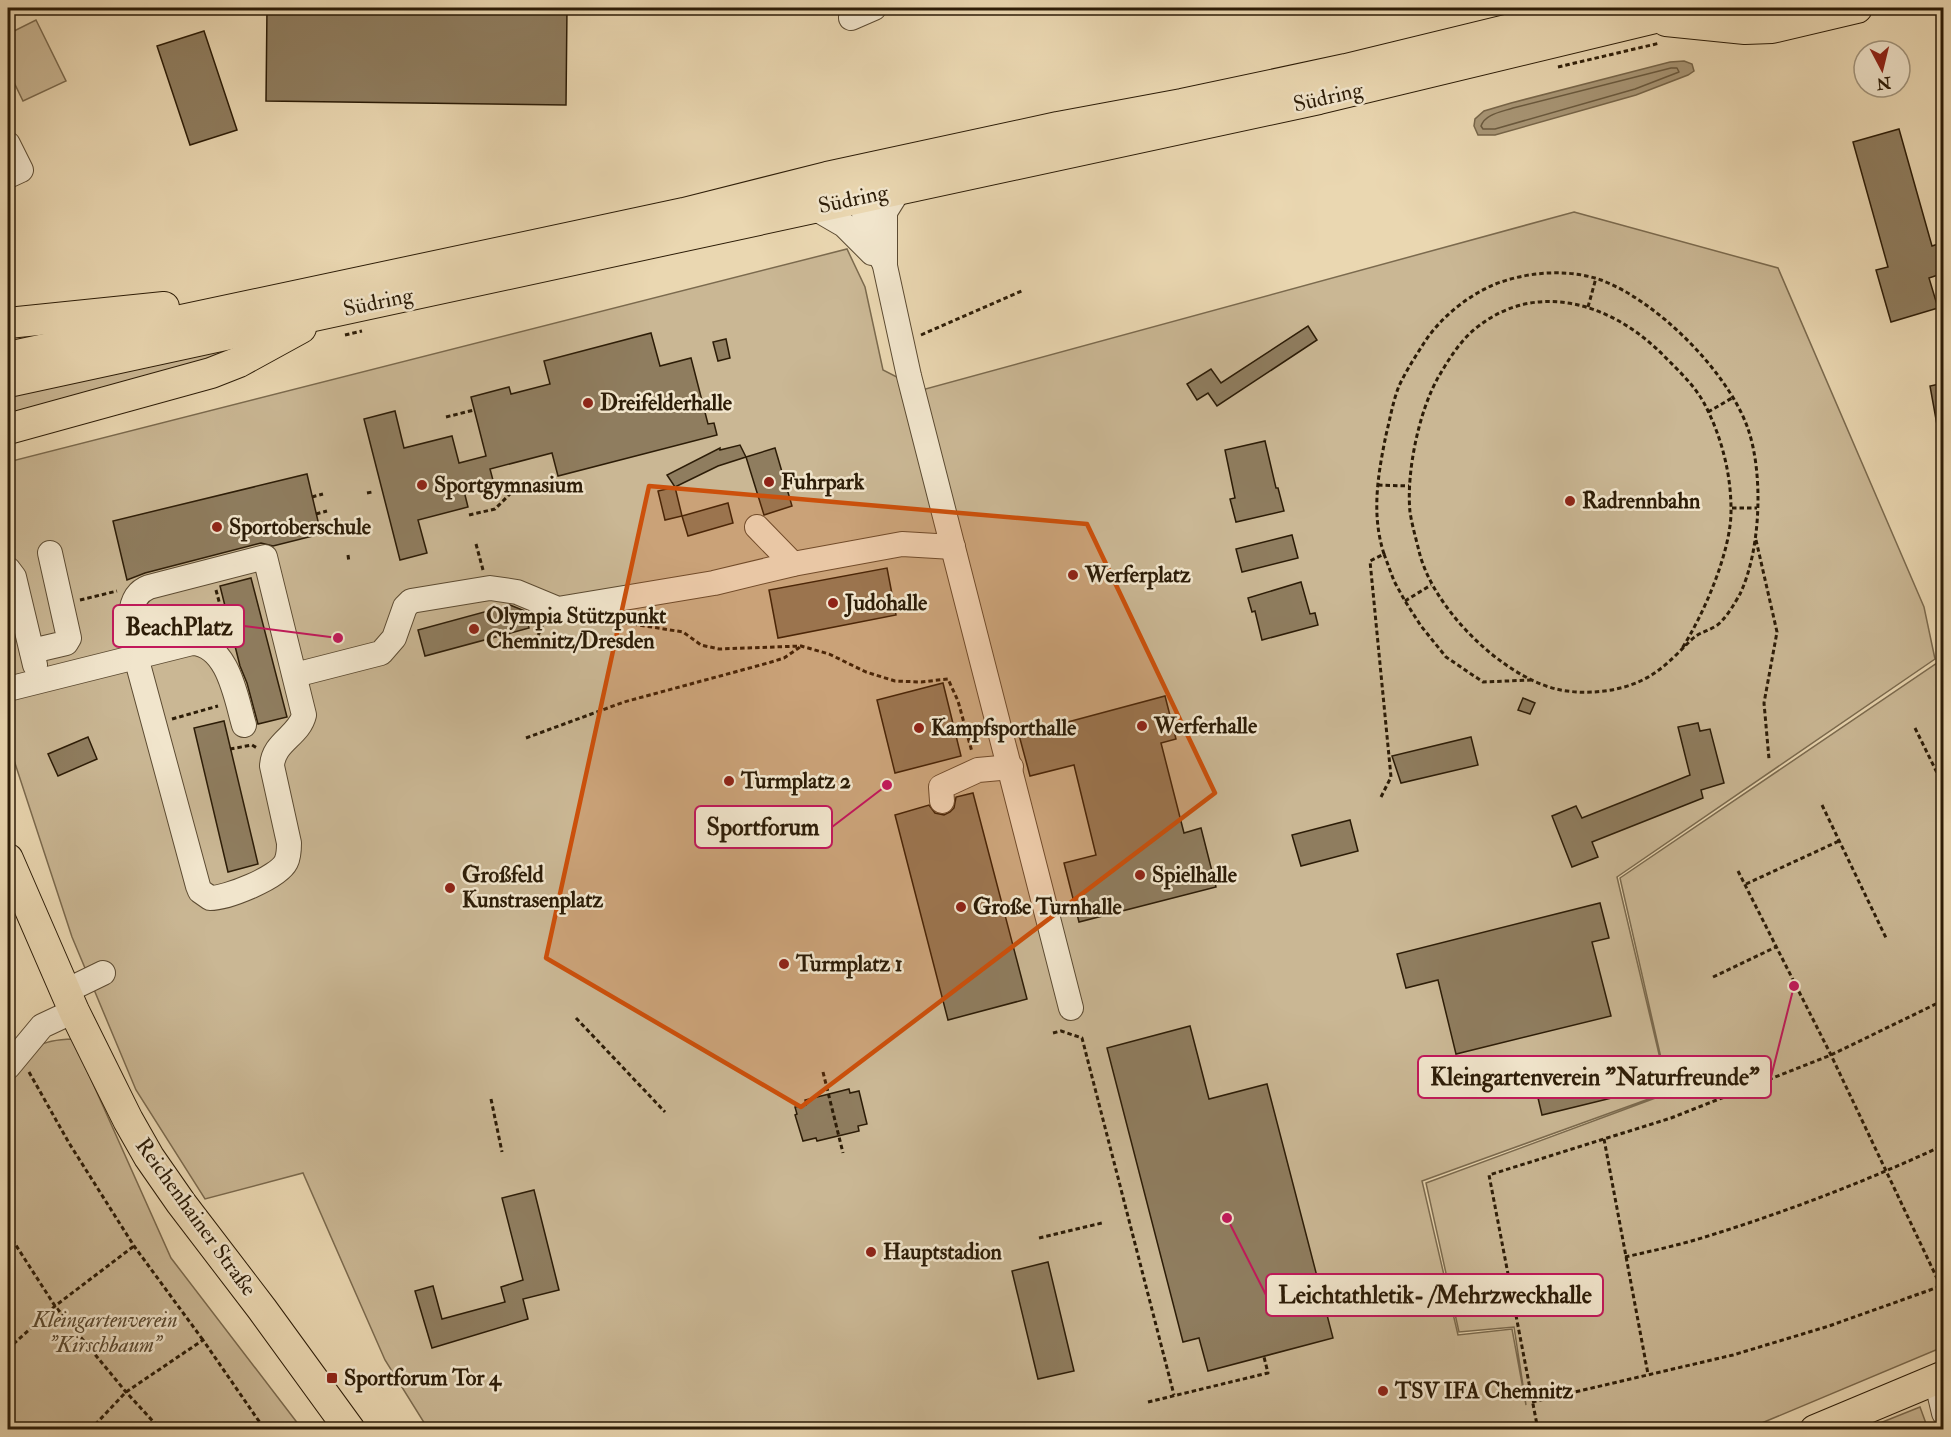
<svg xmlns="http://www.w3.org/2000/svg" width="1951" height="1437" viewBox="0 0 1951 1437" font-family="'IM FELL Double Pica',serif">
	<style>
		.green { fill: #cab794; stroke: #7b6a4e; stroke-width: 1.5 }
		.water { fill: #a99777; stroke: #77664a; stroke-width: 1.5 }
		.lines { fill: none; stroke-linecap: round; stroke-linejoin: round }
		.shore { stroke: #6a5a3f; stroke-width: 1.5 }
		.building { fill: #8f7d5f; stroke: #2c1c07; stroke-width: 1.5 }
		.minor-casing { stroke: #5c4b32; stroke-width: 26 }
		.major-casing { stroke: #2c1c07; stroke-width: 32 }
		.path { stroke: #2c1c07; stroke-width: 3; stroke-dasharray: 4.5 3; stroke-linecap: butt }
		.minor { stroke: #f1e5cc; stroke-width: 24 }
		.major { stroke: #ead7b1; stroke-width: 30 }
		.marked { fill: #cc500b; fill-opacity: 0.2; stroke: #cc500b; stroke-width: 4.5; stroke-linejoin: round }
		.poi-dot { fill: #8f2418; stroke: #f1e5cc; stroke-width: 2 }
		.labels { text-anchor: middle; dominant-baseline: central; stroke-width: 5; stroke-linejoin: round; paint-order: stroke }
		.street-label { font-size: 22px; fill: #2c1c07; stroke: #f1e5cc }
		.poi-label { font-size: 22px; font-weight: bold; fill: #2c1c07; stroke: #f1e5cc; text-anchor: start }
		.park-label { font-size: 22px; font-style: italic; fill: #5b4a31; stroke: #f1e5cc }
		.leader { fill: none; stroke: #c2185b; stroke-width: 2 }
		.callout-dot { fill: #c2185b; stroke: #f1e5cc; stroke-width: 2 }
		.callout { fill: #f1e5cc; stroke: #c2185b; stroke-width: 2 }
		.callout-label { font-size: 24px; text-anchor: middle; font-weight: bold; fill: #2c1c07 }
	</style>
	<rect width="100%" height="100%" fill="#ead7b1"/>
	<filter id="stains"><feTurbulence type="fractalNoise" baseFrequency=".00333" numOctaves="4"/><feColorMatrix values="0 0 0 0 .2 0 0 0 0 .09 0 0 0 0 .02 0 0 0 .5 -.17"/></filter>
	<radialGradient id="worn" r=".72"><stop offset=".6" stop-color="#630" stop-opacity="0"/><stop offset="1" stop-color="#630" stop-opacity=".3"/></radialGradient>
	<!-- green -->
	<g class="green">
		<path d="M1734,8h102l-50,12 -93,-2z"/>
		<path d="M36,20l30,61 -43,20 -15,-31v-36z"/>
		<path d="M1574,212l204,56 146,339 11,52 -318,218 51,215 -246,89 36,154 54,-6 14,76 -12,-78 -55,5 -33,-149 243,-90 -49,-215 323,-219v688l-186,78 -37,5 -1292,-1 -43,-69 -82,-187 -98,26 -69,-109 -64,-153 -64,-195v-280l839,-213 18,38 18,83 39,20z"/>
		<path d="M265,335l-23,19 -234,68v-31z"/>
		<path d="M73,1039l98,219 131,171h-294v-348c22,-30 24,-41 65,-42z"/>
		<path d="M1920,1407l8,22h-63z"/>
	</g>
	<!-- water -->
	<path class="water" d="M1684,61l8,3 2,7 -6,4 -52,20 -141,40h-17l-4,-9 1,-7 9,-8 27,-8 159,-41z"/>
	<g class="lines">
		<!-- shore -->
		<path class="shore" d="M1671,68h6l2,4 -44,17 -140,40h-12l-2,-3c4,-12 20,-14 32,-18z"/>
	</g>
	<!-- building -->
	<g class="building">
		<path d="M267,8h300l-1,97 -300,-4z"/>
		<path d="M204,31l33,99 -47,15 -33,-99z"/>
		<path d="M1899,129l33,117 12,-4v31l-15,5 9,30 -47,14 -15,-52 12,-3 -35,-125z"/>
		<path d="M1308,326l9,14 -100,66 -9,-13 -11,7 -10,-16 24,-15 10,14z"/>
		<path d="M651,333l9,33 31,-8 17,66 6,-1 3,12 -159,41 -6,-23 -62,16 4,15 -30,7 4,16 -50,13 9,33 -27,7 -36,-141 31,-8 9,37 48,-12 7,27 27,-7 -15,-59 38,-10 2,7 39,-10 -6,-23z"/>
		<path d="M726,339l4,19 -12,3 -5,-19z"/>
		<path d="M1944,383v41l-7,1 -7,-39z"/>
		<path d="M1265,441l11,47h2l6,23 -48,11 -6,-23 5,-1 -10,-48z"/>
		<path d="M740,445l6,12 -28,9 -43,21 -8,-12 53,-27v2z"/>
		<path d="M775,448l17,58 -28,9 -18,-58z"/>
		<path d="M307,474l14,60 -48,12 -12,-3 -116,30 -18,7 -14,-59z"/>
		<path d="M675,487l7,29 -17,4 -7,-29z"/>
		<path d="M728,503l5,20 -45,13 -6,-20z"/>
		<path d="M1292,535l6,23 -56,14 -6,-23z"/>
		<path d="M887,568l9,47 -118,23 -9,-48z"/>
		<path d="M251,578l36,139 -29,7 -11,-41 -7,-17 -20,-80z"/>
		<path d="M1301,582l9,32 5,-1 3,12 -56,15 -7,-29 -3,1 -4,-14z"/>
		<path d="M510,605l15,6 4,17 -104,28 -7,-26z"/>
		<path d="M943,683l18,73 -66,17 -18,-73z"/>
		<path d="M1165,696l11,43 -15,4 23,90 17,-5 15,59 -137,35 -15,-59 32,-8 -22,-90 -44,11 -11,-41z"/>
		<path d="M1523,698l12,5 -5,11 -12,-4z"/>
		<path d="M224,721l34,143 -30,8 -34,-144z"/>
		<path d="M1698,723l2,8 10,-2 14,54 -23,7 2,8 -111,44 6,15 -26,10 -20,-51 24,-10 6,12 108,-43 -12,-48z"/>
		<path d="M88,737l9,22 -39,17 -10,-22z"/>
		<path d="M1471,737l7,28 -77,18 -9,-27z"/>
		<path d="M973,793l54,206 -79,21 -53,-205 34,-10 6,8 9,2 6,-3 4,-4 2,-11z"/>
		<path d="M1350,820l8,31 -57,15 -9,-31z"/>
		<path d="M1600,903l9,35 -17,4 19,74 -155,38 -18,-74 -32,8 -9,-34z"/>
		<path d="M1190,1026l19,73 58,-15 66,254 -125,33 -9,-33 -16,4 -76,-294z"/>
		<path d="M1613,1066l7,30 -78,19 -7,-30z"/>
		<path d="M849,1089l1,4 9,-2 8,33 -9,2 1,5 -42,10 -1,-3 -13,3 -8,-26 2,-1 -2,-7 11,-2 -1,-5z"/>
		<path d="M534,1190l25,100 -36,9 5,20 -96,29 -17,-57 18,-5 9,33 63,-17 -4,-15 22,-7 -21,-82z"/>
		<path d="M1048,1262l26,109 -36,8 -26,-108z"/>
	</g>
	<g class="lines">
		<!-- minor casing -->
		<g class="minor-casing">
			<g id="minor">
				<path d="M851,18l23,-10"/>
				<path d="M8,144l13,26 -13,6"/>
				<path d="M873,182c-18,35 -6,46 10,79"/>
				<path d="M900,188l-15,24v54l24,110 162,632"/>
				<path d="M813,207l31,18 28,28"/>
				<path d="M757,527l36,37"/>
				<path d="M265,557l39,158c-5,21 -31,27 -32,51l17,77c0,6 0,13 -3,19 -8,16 -59,36 -76,36l-10,-7 -2,-5 -62,-229c-4,-21 -14,-60 13,-70z"/>
				<path d="M8,569l6,8 21,88"/>
				<path d="M32,651l34,-8 3,-5 -19,-85"/>
				<path d="M295,675l86,-22 13,-15 11,-31 6,-6 79,-13 27,4 41,17 156,-26 79,-19 109,-20 51,3"/>
				<path d="M8,689l184,-46c36,1 44,55 52,82"/>
				<path d="M942,801l-1,-14 37,-17 33,-3"/>
				<path d="M66,991l37,-18"/>
				<path d="M8,1067l34,-41 32,-15"/>
				<path d="M1936,1379l8,34"/>
			</g>
		</g>
		<!-- major casing -->
		<g class="major-casing">
			<g id="major">
				<path d="M1666,21l79,8 27,-1 85,-20"/>
				<path d="M8,323l156,-16"/>
				<path d="M8,357l676,-144 143,-36 231,-50 124,-23 164,-35 251,-61"/>
				<path d="M8,382l1311,-283 378,-91"/>
				<path d="M8,429l203,-56 28,-11 62,-34"/>
				<path d="M8,859l66,152 54,109 21,37 32,46 81,106 88,121"/>
				<path d="M1815,1430l129,-54"/>
			</g>
		</g>
		<!-- path -->
		<g class="path">
			<path d="M1878,13l22,-5"/>
			<path d="M1558,67l102,-24"/>
			<path d="M1588,307l8,-29"/>
			<path d="M345,335l17,-4"/>
			<path d="M921,335l103,-45"/>
			<path d="M1708,412l24,-14"/>
			<path d="M446,417l28,-7"/>
			<path d="M1378,485l31,1"/>
			<path d="M367,493l5,-1"/>
			<path d="M312,497l11,-3"/>
			<path d="M1732,508h25"/>
			<path d="M316,514l11,-3"/>
			<path d="M469,515l26,-6 16,-16"/>
			<path d="M1756,540l21,92 -13,71 5,56"/>
			<path d="M476,544l7,26"/>
			<path d="M1384,554c-13,-40 -6,-80 2,-119 4,-16 7,-34 13,-49 7,-15 16,-29 25,-43 16,-25 42,-46 69,-58 32,-13 74,-17 108,-5 56,21 125,90 146,146 17,46 14,124 -7,168 -5,9 -15,26 -24,32 -10,6 -17,6 -26,15 -11,11 -23,24 -37,33 -27,18 -67,22 -97,15 -56,-14 -124,-82 -137,-138 -3,-12 -7,-26 -9,-39 -4,-39 9,-102 29,-136 10,-17 21,-35 37,-48 62,-50 139,-23 189,29 14,14 29,28 39,46 17,32 27,70 27,106 1,41 -28,107 -50,141"/>
			<path d="M348,555l1,7"/>
			<path d="M216,590l9,34v13"/>
			<path d="M80,600l37,-9"/>
			<path d="M1405,601l26,-16"/>
			<path d="M619,619l7,4 57,9 18,13 18,4 82,-3 28,8 37,18 29,9 26,1 27,-3 10,22 14,51"/>
			<path d="M514,647l21,-4 7,-17v-3"/>
			<path d="M172,719l46,-13"/>
			<path d="M1915,728l29,59"/>
			<path d="M526,738l98,-36 144,-39 16,-5 16,-11"/>
			<path d="M230,749l22,-4 5,3"/>
			<path d="M1381,797l10,-20 -21,-216 14,-7 10,27 11,20 16,25 25,31 37,25 48,-2"/>
			<path d="M1822,805l65,135"/>
			<path d="M1738,871l93,184 113,238"/>
			<path d="M1746,884l93,-43"/>
			<path d="M1713,977l63,-30"/>
			<path d="M576,1018l89,94"/>
			<path d="M1053,1033l8,-2 21,7 92,357"/>
			<path d="M29,1072l40,71 65,103 69,94"/>
			<path d="M823,1072l20,81"/>
			<path d="M491,1099l11,53"/>
			<path d="M1604,1139l44,235"/>
			<path d="M8,1233l47,73 71,86 35,38"/>
			<path d="M1039,1238l63,-15"/>
			<path d="M1625,1257c27,-6 54,-12 80,-20 81,-25 162,-56 239,-92"/>
			<path d="M8,1349l47,-43 79,-60"/>
			<path d="M1148,1402l120,-29 -4,-16"/>
			<path d="M1532,1402l201,-47 96,-29 115,-41"/>
			<path d="M90,1430l36,-38 77,-52 62,90"/>
			<path d="M1538,1430l-49,-255 182,-57 160,-63 113,-55"/>
		</g>
		<!-- minor -->
		<use href="#minor" class="minor"/>
		<!-- major -->
		<use href="#major" class="major"/>
	</g>
	<!-- marked area -->
	<path class="marked" d="M649,486l438,38 128,269 -414,314 -255,-149z"/>
	<!-- markers -->
	<g class="poi-dot">
		<circle cx="588" cy="403" r="6"/>
		<circle cx="769" cy="482" r="6"/>
		<circle cx="422" cy="485" r="6"/>
		<circle cx="1570" cy="501" r="6"/>
		<circle cx="217" cy="527" r="6"/>
		<circle cx="1073" cy="575" r="6"/>
		<circle cx="833" cy="603" r="6"/>
		<circle cx="474" cy="629" r="6"/>
		<circle cx="1142" cy="726" r="6"/>
		<circle cx="919" cy="728" r="6"/>
		<circle cx="729" cy="781" r="6"/>
		<circle cx="1140" cy="875" r="6"/>
		<circle cx="450" cy="888" r="6"/>
		<circle cx="961" cy="907" r="6"/>
		<circle cx="784" cy="964" r="6"/>
		<circle cx="871" cy="1252" r="6"/>
		<rect x="326" y="1372" width="12" height="12" rx="3"/>
		<circle cx="1383" cy="1391" r="6"/>
	</g>
	<g class="labels">
		<!-- street labels -->
		<g class="street-label">
			<text transform="translate(1328 97) rotate(-13)">Südring</text>
			<text transform="translate(853 199) rotate(-12)">Südring</text>
			<text transform="translate(378 302) rotate(-12)">Südring</text>
			<text transform="translate(196 1217) rotate(54)">Reichenhainer Straße</text>
		</g>
		<!-- poi labels -->
		<g class="poi-label">
			<text x="600" y="403">Dreifelderhalle</text>
			<text x="781" y="482">Fuhrpark</text>
			<text x="434" y="485">Sportgymnasium</text>
			<text x="1582" y="501">Radrennbahn</text>
			<text x="229" y="527">Sportoberschule</text>
			<text x="1085" y="575">Werferplatz</text>
			<text x="845" y="603">Judohalle</text>
			<text x="486" y="616">Olympia Stützpunkt<tspan x="486" dy="25">Chemnitz/Dresden</tspan></text>
			<text x="1154" y="726">Werferhalle</text>
			<text x="931" y="728">Kampfsporthalle</text>
			<text x="741" y="781">Turmplatz 2</text>
			<text x="462" y="875">Großfeld<tspan x="462" dy="25">Kunstrasenplatz</tspan></text>
			<text x="1152" y="875">Spielhalle</text>
			<text x="973" y="907">Große Turnhalle</text>
			<text x="796" y="964">Turmplatz 1</text>
			<text x="883" y="1252">Hauptstadion</text>
			<text x="344" y="1378">Sportforum Tor 4</text>
			<text x="1395" y="1391">TSV IFA Chemnitz</text>
		</g>
		<!-- park labels -->
		<g class="park-label">
			<text x="105" y="1320">Kleingartenverein<tspan x="105" dy="25">"Kirschbaum"</tspan></text>
		</g>
	</g>
	<!-- callouts -->
	<path class="leader" d="M338 638L244 626M887 785L832 827M1794 986L1771 1077M1227 1218L1266 1295"/>
	<g class="callout-dot">
		<circle cx="338" cy="638" r="6"/>
		<circle cx="887" cy="785" r="6"/>
		<circle cx="1794" cy="986" r="6"/>
		<circle cx="1227" cy="1218" r="6"/>
	</g>
	<g class="callout">
		<rect x="113" y="605" width="131" height="42" rx="6"/>
		<rect x="695" y="806" width="137" height="42" rx="6"/>
		<rect x="1418" y="1056" width="353" height="42" rx="6"/>
		<rect x="1266" y="1274" width="337" height="42" rx="6"/>
	</g>
	<g class="callout-label">
		<text x="179" y="635">BeachPlatz</text>
		<text x="763" y="835">Sportforum</text>
		<text x="1595" y="1085">Kleingartenverein "Naturfreunde"</text>
		<text x="1435" y="1303">Leichtathletik- /Mehrzweckhalle</text>
	</g>
	<!-- margin -->
	<rect width="1951" height="1437" fill="none" stroke="#ead7b1" stroke-width="30"/>
	<rect x="9" y="9" width="1933" height="1419" fill="none" stroke="#2c1c07" stroke-width="3"/>
	<rect x="15" y="15" width="1921" height="1407" fill="none" stroke="#2c1c07" stroke-width="1.5"/>
	<!-- north arrow -->
	<g transform="translate(1882 69) rotate(173)"><circle r="28" fill="#f1e5cc" stroke="#a2957d" stroke-width="1.5"/>
	<path d="M0-4.5L10 22L0 15L-10 22Z" fill="#8f2418"/>
	<text y="-9" font-size="16" font-weight="bold" text-anchor="middle" fill="#2c1c07">N</text>
	</g>
	<rect width="100%" height="100%" filter="url(#stains)"/>
	<rect width="100%" height="100%" fill="url(#worn)"/>
</svg>
